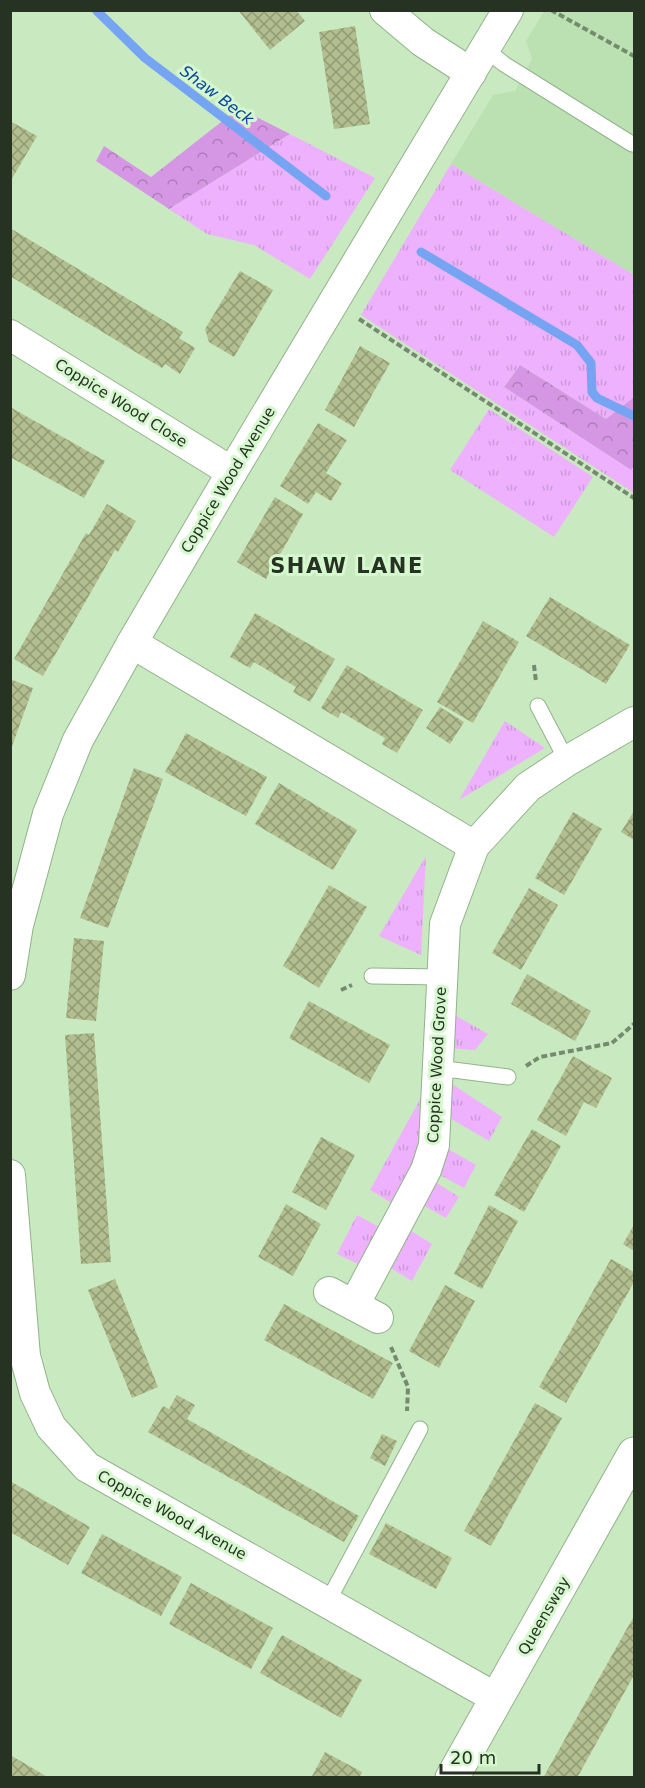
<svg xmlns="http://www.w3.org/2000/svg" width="645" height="1788" viewBox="0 0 645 1788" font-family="'DejaVu Sans',sans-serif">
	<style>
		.built { fill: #bbe0b2 }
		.grass { fill: url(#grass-tufts) }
		.forest { fill: url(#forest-crowns) }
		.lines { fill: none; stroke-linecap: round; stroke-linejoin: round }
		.stream { stroke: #74a4f2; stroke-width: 9 }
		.building { fill: url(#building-cross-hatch) }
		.lane-casing { stroke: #92b28b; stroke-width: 17 }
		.street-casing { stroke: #92b28b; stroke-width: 32 }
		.secondary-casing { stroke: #92b28b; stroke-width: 35 }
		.path { stroke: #758b6f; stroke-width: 4; stroke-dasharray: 6 3; stroke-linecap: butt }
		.lane { stroke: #fff; stroke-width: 15 }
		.street { stroke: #fff; stroke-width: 30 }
		.secondary { stroke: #fff; stroke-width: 33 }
		.labels { text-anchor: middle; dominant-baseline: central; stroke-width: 6; stroke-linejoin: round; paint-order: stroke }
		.street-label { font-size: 15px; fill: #263323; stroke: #d6f8ce }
		.water-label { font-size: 16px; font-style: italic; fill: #0c469f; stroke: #d6f8ce }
		.district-label { font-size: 21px; font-weight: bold; letter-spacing: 1.5px; fill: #263323; stroke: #d6f8ce }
	</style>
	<defs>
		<pattern id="grass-tufts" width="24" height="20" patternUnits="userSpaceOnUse" patternTransform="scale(1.5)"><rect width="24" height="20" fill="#eeb1fd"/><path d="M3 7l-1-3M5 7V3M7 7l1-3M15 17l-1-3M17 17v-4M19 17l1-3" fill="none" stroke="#cc99d9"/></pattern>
		<pattern id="forest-crowns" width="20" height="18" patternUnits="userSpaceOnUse" patternTransform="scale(1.5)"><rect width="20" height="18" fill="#d597e4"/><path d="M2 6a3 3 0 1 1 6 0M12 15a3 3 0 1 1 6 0" fill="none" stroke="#ad7cb8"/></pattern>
		<pattern id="building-cross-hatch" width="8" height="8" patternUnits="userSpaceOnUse" patternTransform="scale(1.5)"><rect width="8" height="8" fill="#b2be8f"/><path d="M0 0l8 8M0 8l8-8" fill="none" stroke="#919b74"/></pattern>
	</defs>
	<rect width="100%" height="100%" fill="#c9eac1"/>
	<!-- built -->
	<path class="built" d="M544,11h90v264l-183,-111 42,-69 22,-4 17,-32 -6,-18z"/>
	<!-- grass -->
	<g class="grass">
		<path d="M290,134l85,44 -65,101 -56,-34 -47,-11 -38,-25z"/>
		<path d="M451,164l183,111v122l-28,22 -86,-54 -16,22 127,83 3,-5v28l-273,-178z"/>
		<path d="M489,409l104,68 -39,60 -104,-67z"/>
		<path d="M505,721l40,27 -86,52z"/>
		<path d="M426,856l-5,99 -42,-19z"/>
		<path d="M451,1013l37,21 -13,16 -27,-2z"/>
		<path d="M449,1082l53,35 -13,24 -41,-24z"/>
		<path d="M423,1094l-5,58 -23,53 -25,-15z"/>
		<path d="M443,1146l33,19 -12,23 -26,-14z"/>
		<path d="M432,1180l27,17 -13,21 -27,-15z"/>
		<path d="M357,1215l24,13 -21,37 -23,-11z"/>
		<path d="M408,1229l24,15 -20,37 -25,-15z"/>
	</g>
	<!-- forest -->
	<g class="forest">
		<path d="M239,108l51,26 -121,75 -73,-48 8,-15 47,31z"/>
		<path d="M520,365l86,54 28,-22v68l-3,5 -127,-83z"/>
	</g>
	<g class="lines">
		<!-- stream -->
		<g class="stream">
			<path d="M96,10l49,48 181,138"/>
			<path d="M421,252l156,93 14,18 1,29 5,6 37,18"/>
		</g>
	</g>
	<!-- building -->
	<g class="building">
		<path d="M238,10h58l9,11 -35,29z"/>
		<path d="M355,26l15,98 -36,5 -15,-97z"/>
		<path d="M10,121l27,15 -27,46z"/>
		<path d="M10,228l173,104 -4,6 16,10 -15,26 -15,-10 -3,4 -152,-92z"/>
		<path d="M240,271l33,19 -39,67 -25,-15 -4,-13z"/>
		<path d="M360,346l30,17 -36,64 -29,-17z"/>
		<path d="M10,407l95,54 -21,37 -74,-41z"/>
		<path d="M318,423l29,17 -21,33 16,10 -11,18 -15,-9 -8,12 -28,-18z"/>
		<path d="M275,497l28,17 -37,65 -29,-17z"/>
		<path d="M107,504l29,17 -18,31 -3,-2 -72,126 -29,-17 72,-126 3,2z"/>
		<path d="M550,597l80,48 -24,39 -80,-48z"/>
		<path d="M255,613l80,46 -25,43 -17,-10 3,-5 -42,-25 -4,6 -20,-11z"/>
		<path d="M483,621l36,21 -46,81 -36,-21z"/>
		<path d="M347,665l76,45 -26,43 -15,-9 3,-6 -44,-26 -3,6 -17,-10z"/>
		<path d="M10,679l23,9 -22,61h-1z"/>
		<path d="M440,707l24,15 -14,22 -24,-16z"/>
		<path d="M186,733l81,44 -21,39 -81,-44z"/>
		<path d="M134,768l29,11 -55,149 -28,-10z"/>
		<path d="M279,783l78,47 -24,40 -78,-46z"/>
		<path d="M634,811v29l-13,-8z"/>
		<path d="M573,812l29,17 -38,66 -29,-17z"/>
		<path d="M329,885l38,22 -48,81 -36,-22z"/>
		<path d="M529,888l29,17 -37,65 -29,-17z"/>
		<path d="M74,938l30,3 -8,80 -30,-3z"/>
		<path d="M527,974l64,37 -16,30 -64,-37z"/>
		<path d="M309,1001l81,44 -21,38 -80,-45z"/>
		<path d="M94,1033l17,229 -30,2 -16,-229z"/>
		<path d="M573,1056l39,22 -16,30 -12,-6 -18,34 -29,-16z"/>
		<path d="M532,1129l29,17 -37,66 -30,-17z"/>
		<path d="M321,1137l34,18 -29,55 -34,-18z"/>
		<path d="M286,1204l35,20 -28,52 -35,-19z"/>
		<path d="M489,1205l29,16 -36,68 -28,-15z"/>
		<path d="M634,1225v26l-11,-7z"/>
		<path d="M611,1259l23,13v10l-68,121 -27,-16z"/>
		<path d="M115,1279l43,108 -26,11 -44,-108z"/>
		<path d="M445,1285l30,16 -36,67 -30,-17z"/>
		<path d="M284,1304l109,59 -20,36 -109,-59z"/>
		<path d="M177,1395l18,10 -8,14 172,97 -15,26 -196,-110 15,-26 6,3z"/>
		<path d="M535,1403l27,15 -71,128 -27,-15z"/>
		<path d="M382,1434l15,7 -12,25 -15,-8z"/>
		<path d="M10,1481l80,46 -22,38 -58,-33z"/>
		<path d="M386,1523l66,35 -16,31 -67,-35z"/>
		<path d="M102,1534l80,43 -21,39 -80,-43z"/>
		<path d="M191,1583l82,45 -22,41 -82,-45z"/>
		<path d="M634,1616v59l-57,103h-34z"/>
		<path d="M282,1635l80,45 -21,38 -81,-45z"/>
		<path d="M325,1752l37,20 -3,6h-48z"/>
		<path d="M10,1755l14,8 25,15h-39z"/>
	</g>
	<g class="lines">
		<!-- lane casing -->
		<g class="lane-casing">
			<g id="lane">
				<path d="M485,49l19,15 128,80"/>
				<path d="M538,706l29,55"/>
				<path d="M372,976l71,1"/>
				<path d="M438,1068l70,9"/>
				<path d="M327,1603l93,-174"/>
			</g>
		</g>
		<!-- street casing -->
		<g class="street-casing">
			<g id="street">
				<path d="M385,10l38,32 48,31"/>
				<path d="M10,335l222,137"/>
				<path d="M132,643l342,203"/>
				<path d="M10,975l8,-50 30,-111 30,-74 54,-97 100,-171 276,-462"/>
				<path d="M10,1175l15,181 10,37 16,34 36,40 409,231"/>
				<path d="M329,1292l49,26"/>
				<path d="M354,1305l72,-135 8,-25 11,-221 29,-78 54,-59 39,-26 67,-39"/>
			</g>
		</g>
		<!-- secondary casing -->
		<g class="secondary-casing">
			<path id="secondary" d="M452,1778l182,-324"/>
		</g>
		<!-- path -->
		<g class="path">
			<path d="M551,10l83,46"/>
			<path d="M359,319l275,179"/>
			<path d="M534,665l2,17"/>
			<path d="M341,990l11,-5"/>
			<path d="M526,1066l14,-9 72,-14 22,-19"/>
			<path d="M391,1347l17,40 -1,24"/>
		</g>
		<!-- lane -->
		<use href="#lane" class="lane"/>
		<!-- street -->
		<use href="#street" class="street"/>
		<!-- secondary -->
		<use href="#secondary" class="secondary"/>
	</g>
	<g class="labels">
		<!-- street labels -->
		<g class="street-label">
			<text transform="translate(121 403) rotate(32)">Coppice Wood Close</text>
			<text transform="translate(228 480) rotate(-59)">Coppice Wood Avenue</text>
			<text transform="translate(437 1065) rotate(-87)">Coppice Wood Grove</text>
			<text transform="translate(172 1515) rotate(29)">Coppice Wood Avenue</text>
			<text transform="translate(544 1616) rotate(-60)">Queensway</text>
		</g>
		<!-- water labels -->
		<g class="water-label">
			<text transform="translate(217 95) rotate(37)">Shaw Beck</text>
		</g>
		<!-- district labels -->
		<g class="district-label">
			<text x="347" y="566">SHAW LANE</text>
		</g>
	</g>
	<!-- border -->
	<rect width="645" height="1788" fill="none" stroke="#263323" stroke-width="24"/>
	<!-- scale -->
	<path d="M441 1764v9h98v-9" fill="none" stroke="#263323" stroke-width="3"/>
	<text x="450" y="1764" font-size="18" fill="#263323" stroke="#d6f8ce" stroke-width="4.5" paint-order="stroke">20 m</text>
</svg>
